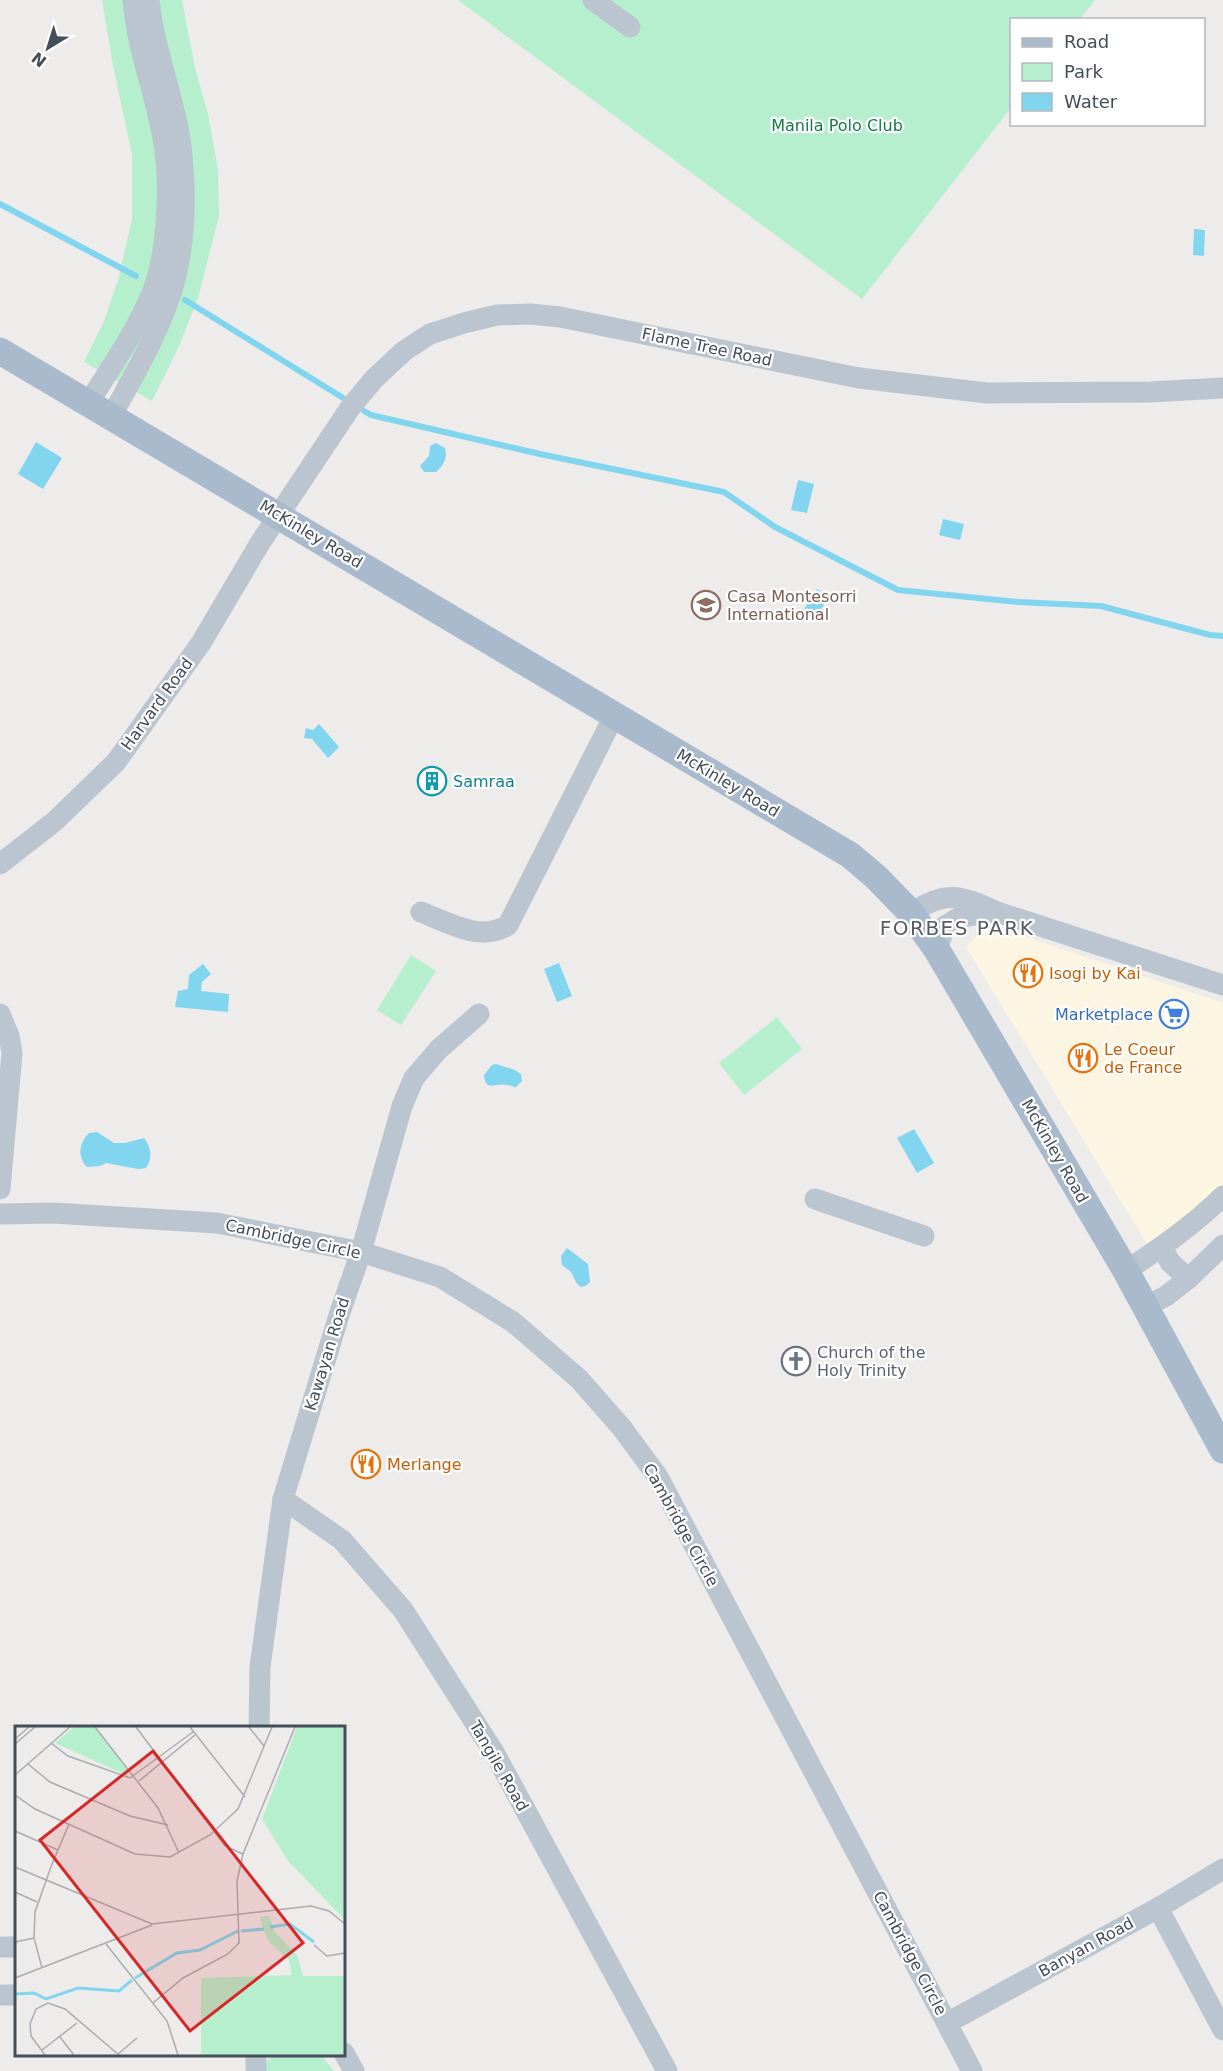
<svg xmlns="http://www.w3.org/2000/svg" width="1223" height="2071" viewBox="0 0 1223 2071" font-family="'DejaVu Sans',sans-serif">
	<style>
		.commercial { fill: #fcf5e1 }
		.green { fill: #b6efcd }
		.water { fill: #81d5ee }
		.lines { fill: none; stroke-linecap: round; stroke-linejoin: round }
		.stream { stroke: #81d5ee; stroke-width: 6 }
		.minor { stroke: #bbc5cf; stroke-width: 21 }
		.major { stroke: #a9bacc; stroke-width: 27 }
		.labels { text-anchor: middle; dominant-baseline: central; stroke-width: 4.5; stroke-linejoin: round; paint-order: stroke }
		.park-label { font-size: 16px; fill: #137b49; stroke: #fff }
		.street-label { font-size: 16px; fill: #434e59; stroke: #fff }
		.education-label { font-size: 16px; fill: #785e54; stroke: #fff; text-anchor: start }
		.culture-label { font-size: 16px; fill: #0d838f; stroke: #fff; text-anchor: start }
		.food-label { font-size: 16px; fill: #c56008; stroke: #fff; text-anchor: start }
		.shop-label { font-size: 16px; fill: #366cbe; stroke: #fff; text-anchor: end }
		.worship-label { font-size: 16px; fill: #5b616d; stroke: #fff; text-anchor: start }
		.quarter-label { font-size: 20px; letter-spacing: 1.5px; fill: #585b60; stroke: #fff }
		.inset-river { fill: none; stroke: #81d5ee; stroke-width: 3 }
		.inset-road { fill: none; stroke: #aaacb1; stroke-width: 1.5 }
		.view { fill: #d62828; fill-opacity: 0.15; stroke: #d62828; stroke-width: 3 }
		.inset-edge { fill: none; stroke: #434e59; stroke-width: 3 }
	</style>
	<rect width="100%" height="100%" fill="#eeebeb"/>
	<!-- commercial -->
	<path class="commercial" d="M988,924l235,79v181l-18,18 -57,44 -182,-299z"/>
	<!-- green -->
	<g class="green">
		<path d="M102,0h80l13,68 13,46 10,56 1,46 -21,82 -19,48 -27,55 -68,-39 20,-41 14,-41 14,-61v-65l-19,-88z"/>
		<path d="M458,0h637l-15,19 -68,1 -1,88 -149,191z"/>
		<path d="M411,955l25,16 -35,54 -24,-15z"/>
		<path d="M777,1017l25,32 -58,46 -25,-32z"/>
		<path d="M273,2054l48,1 13,16h-71l2,-7z"/>
	</g>
	<!-- water -->
	<g class="water">
		<path d="M1194,229l11,1 -1,26 -11,-1z"/>
		<path d="M36,442l26,16 -19,31 -25,-15z"/>
		<path d="M436,443l9,5c3,10 -2,18 -9,24h-12l-4,-6 9,-10 1,-10z"/>
		<path d="M798,480l16,4 -7,29 -16,-3z"/>
		<path d="M943,519l21,5 -4,16 -21,-5z"/>
		<path d="M817,589l12,8 -16,25 -12,-8z"/>
		<path d="M319,724l20,23 -11,11 -16,-19 -8,-1 2,-10 7,2z"/>
		<path d="M559,963l13,33 -15,6 -13,-33z"/>
		<path d="M203,964l8,10 -9,8 -1,9 28,3 -1,18 -53,-5 3,-16 10,-2 1,-14z"/>
		<path d="M496,1064l19,6 6,4 1,7 -6,6c-3,0 -6,-2 -9,-2 -10,-3 -22,8 -23,-10l8,-10z"/>
		<path d="M914,1129l20,34 -17,10 -20,-35z"/>
		<path d="M97,1132l17,11h11l19,-5c7,8 9,21 2,30l-8,1 -32,-6 -6,3 -13,1c-10,-11 -8,-24 2,-34z"/>
		<path d="M567,1248l21,16 2,18c-13,13 -14,-4 -20,-11 -1,-1 -7,-5 -8,-6l-1,-9z"/>
	</g>
	<g class="lines">
		<!-- stream -->
		<g class="stream">
			<path d="M0,204l136,72"/>
			<path d="M185,300l163,101"/>
			<path d="M364,411l7,4 169,39 184,38 51,35 123,63 120,12 83,4 109,29 13,1"/>
		</g>
		<!-- minor -->
		<g class="minor">
			<path d="M593,0l37,27"/>
			<path d="M88,404c22,-36 48,-72 64,-111 16,-40 19,-113 11,-154 -8,-48 -26,-89 -30,-139"/>
			<path d="M111,417c24,-44 53,-92 65,-141 10,-44 10,-93 4,-137 -8,-48 -26,-91 -31,-139"/>
			<path d="M0,864l55,-43 61,-59 85,-119 59,-100 90,-135 24,-29 30,-28 26,-17 34,-11 33,-8 33,-1 30,3 299,61 128,15 163,-1 73,-4"/>
			<path d="M421,912c26,10 61,31 87,13l106,-209"/>
			<path d="M911,913c35,-23 49,-18 86,-1l226,73"/>
			<path d="M937,950l8,-24 15,-9 36,-5"/>
			<path d="M0,1014l9,22 3,17 -12,136"/>
			<path d="M815,1199l109,37"/>
			<path d="M0,1214l53,-1 164,10 144,29 79,25 73,45 66,57 43,49 36,49 314,594"/>
			<path d="M1162,1247l8,15 18,17 35,-34"/>
			<path d="M1126,1271c34,-23 68,-46 97,-75"/>
			<path d="M1145,1307l21,-11 22,-17"/>
			<path d="M283,1499l59,41 61,70 92,144 172,317"/>
			<path d="M259,1728l1,-61 23,-168 57,-187 21,-60 41,-146 12,-28 25,-29 40,-35"/>
			<path d="M1158,1908l65,122"/>
			<path d="M0,1947h16"/>
			<path d="M0,1995h16"/>
			<path d="M947,2023l211,-115 65,-39"/>
			<path d="M344,2053l10,18"/>
			<path d="M256,2071v-17"/>
		</g>
		<!-- major -->
		<path class="major" d="M0,351l850,504 26,22 35,36 26,37 189,321 97,179"/>
	</g>
	<!-- icons -->
	<defs>
		<g id="school-ring" transform="scale(1.5)"><circle r="9.5" fill="#fff" stroke="#8d6e63" stroke-width="1.5"/><path d="M0-5L7-2L0 1L-7-2ZM-4 1L0 2.5L4 1V4Q0 6-4 4Z" fill="#8d6e63"/></g>
		<g id="building-ring" transform="scale(1.5)"><circle r="9.5" fill="#fff" stroke="#0f9aa8" stroke-width="1.5"/><path d="M-4-6H4V6H1V3H-1V6H-4ZM-2.5-4.3h1.7v1.8h-1.7ZM.8-4.3h1.7v1.8H.8ZM-2.5-1h1.7V.8h-1.7ZM.8-1h1.7V.8H.8Z" fill="#0f9aa8"/></g>
		<g id="restaurant-ring" transform="scale(1.5)"><circle r="9.5" fill="#fff" stroke="#e8710a" stroke-width="1.5"/><path d="M-5-6h1v4h1v-4h1v4h1v-4h1v5L-1.5 .5V6h-2V.5L-5-1ZM5-6V6H3V1.5H1.5Q1.5-4 5-6Z" fill="#e8710a"/></g>
		<g id="supermarket-ring" transform="scale(1.5)"><circle r="9.5" fill="#fff" stroke="#3f7fe0" stroke-width="1.5"/><path d="M-6-5.5h2.5l.6 2H6L4.5 2H-2.5L-4.4-4H-6ZM-1.5 3.2a1.3 1.3 0 1 0 .1 0ZM3 3.2a1.3 1.3 0 1 0 .1 0Z" fill="#3f7fe0"/></g>
		<g id="church-ring" transform="scale(1.5)"><circle r="9.5" fill="#fff" stroke="#6b7280" stroke-width="1.5"/><path d="M-1.2-6h2.4v3.5h3.3v2.4h-3.3V6h-2.4V-.1h-3.3v-2.4h3.3Z" fill="#6b7280"/></g>
	</defs>
	<g fill-rule="evenodd">
		<use href="#school-ring" x="706" y="605"/>
		<use href="#building-ring" x="432" y="781"/>
		<use href="#restaurant-ring" x="1028" y="973"/>
		<use href="#supermarket-ring" x="1174" y="1014"/>
		<use href="#restaurant-ring" x="1083" y="1058"/>
		<use href="#church-ring" x="796" y="1361"/>
		<use href="#restaurant-ring" x="366" y="1464"/>
	</g>
	<g class="labels">
		<!-- park labels -->
		<g class="park-label">
			<text x="837" y="125">Manila Polo Club</text>
		</g>
		<!-- street labels -->
		<g class="street-label">
			<text transform="translate(707 347) rotate(12)">Flame Tree Road</text>
			<text transform="translate(311 534) rotate(31)">McKinley Road</text>
			<text transform="translate(157 704) rotate(-54)">Harvard Road</text>
			<text transform="translate(728 783) rotate(31)">McKinley Road</text>
			<text transform="translate(1055 1151) rotate(60)">McKinley Road</text>
			<text transform="translate(293 1239) rotate(12)">Cambridge Circle</text>
			<text transform="translate(327 1354) rotate(-73)">Kawayan Road</text>
			<text transform="translate(681 1525) rotate(61)">Cambridge Circle</text>
			<text transform="translate(499 1766) rotate(60)">Tangile Road</text>
			<text transform="translate(1086 1947) rotate(-29)">Banyan Road</text>
			<text transform="translate(910 1953) rotate(62)">Cambridge Circle</text>
		</g>
		<!-- education labels -->
		<g class="education-label">
			<text x="727" y="596">Casa Montesorri<tspan x="727" dy="18">International</tspan></text>
		</g>
		<!-- culture labels -->
		<g class="culture-label">
			<text x="453" y="781">Samraa</text>
		</g>
		<!-- food labels -->
		<g class="food-label">
			<text x="1049" y="973">Isogi by Kai</text>
			<text x="1104" y="1049">Le Coeur<tspan x="1104" dy="18">de France</tspan></text>
			<text x="387" y="1464">Merlange</text>
		</g>
		<!-- shop labels -->
		<g class="shop-label">
			<text x="1153" y="1014">Marketplace</text>
		</g>
		<!-- worship labels -->
		<g class="worship-label">
			<text x="817" y="1352">Church of the<tspan x="817" dy="18">Holy Trinity</tspan></text>
		</g>
		<!-- quarter labels -->
		<g class="quarter-label">
			<text x="957" y="928">FORBES PARK</text>
		</g>
	</g>
	<!-- overview -->
	<g transform="translate(15 1726)">
		<rect width="330" height="330" fill="#eeebeb"/>
		<path d="M59,1h20l35,44 -1,5 -73,-33zM282,1h48v193l-57,-59 -26,-42zM254,190l6,16 22,23 6,21h42v79h-144v-77l91,-3 -3,-15 -19,-17 -7,-13 -3,-13z" fill="#b6efcd"/>
		<path class="inset-river" d="M255,201l20,-3 24,18M226,205l23,-2M120,252l42,-25 23,-3 38,-19M0,268l19,-1 12,6 32,-11 41,3 13,-11"/>
		<path class="inset-road" d="M80,1l63,81 21,45M121,1l89,119 18,8M175,1l55,70M234,1l15,19M0,13l14,-12M36,17l17,13 62,22 63,-46M0,18l20,-17M13,38l22,18 80,34 38,9M0,49l55,-48M124,55l56,-46M0,69l20,14 100,45 35,3 40,-22 28,-26 34,-82M0,105l43,19M37,138l17,-40M0,141l137,57 159,-18 18,5 16,13M0,166l22,10M0,216l19,-4M91,218l61,77 11,34M299,219l13,11 18,-3M27,242l-8,-30 1,-26 17,-48M0,252l137,-53M138,277l30,-25 45,-24 11,-11 -2,-62 6,-27 52,-127M45,311l14,18M27,324l35,-27M103,328l19,-16M30,329l-14,-19 -1,-12 6,-15 12,-6 17,6 54,46"/>
		<path class="view" d="M138,25l150,192 -113,88 -150,-191z"/>
		<rect width="330" height="330" class="inset-edge"/>
	</g>
	<!-- legend -->
	<rect x="1010" y="18" width="195" height="108" fill="#ffffff" stroke="#b4b8bd" stroke-width="1.5"/>
	<rect x="1022" y="38" width="30" height="9" fill="#a9bacc" stroke="#b4b8bd" stroke-width="1.5"/>
	<text x="1064" y="48" font-size="18" fill="#434e59">Road</text>
	<rect x="1022" y="63" width="30" height="18" fill="#b6efcd" stroke="#b4b8bd" stroke-width="1.5"/>
	<text x="1064" y="78" font-size="18" fill="#434e59">Park</text>
	<rect x="1022" y="93" width="30" height="18" fill="#81d5ee" stroke="#b4b8bd" stroke-width="1.5"/>
	<text x="1064" y="108" font-size="18" fill="#434e59">Water</text>
	<!-- north arrow -->
	<g transform="translate(48 48) rotate(218)" stroke="#ffffff" stroke-width="4.5" paint-order="stroke">
	<path d="M0-4.5L10 22L0 15L-10 22Z" fill="#434e59"/>
	<text y="-9" font-size="16" font-weight="bold" text-anchor="middle" fill="#434e59">N</text>
	</g>
</svg>
